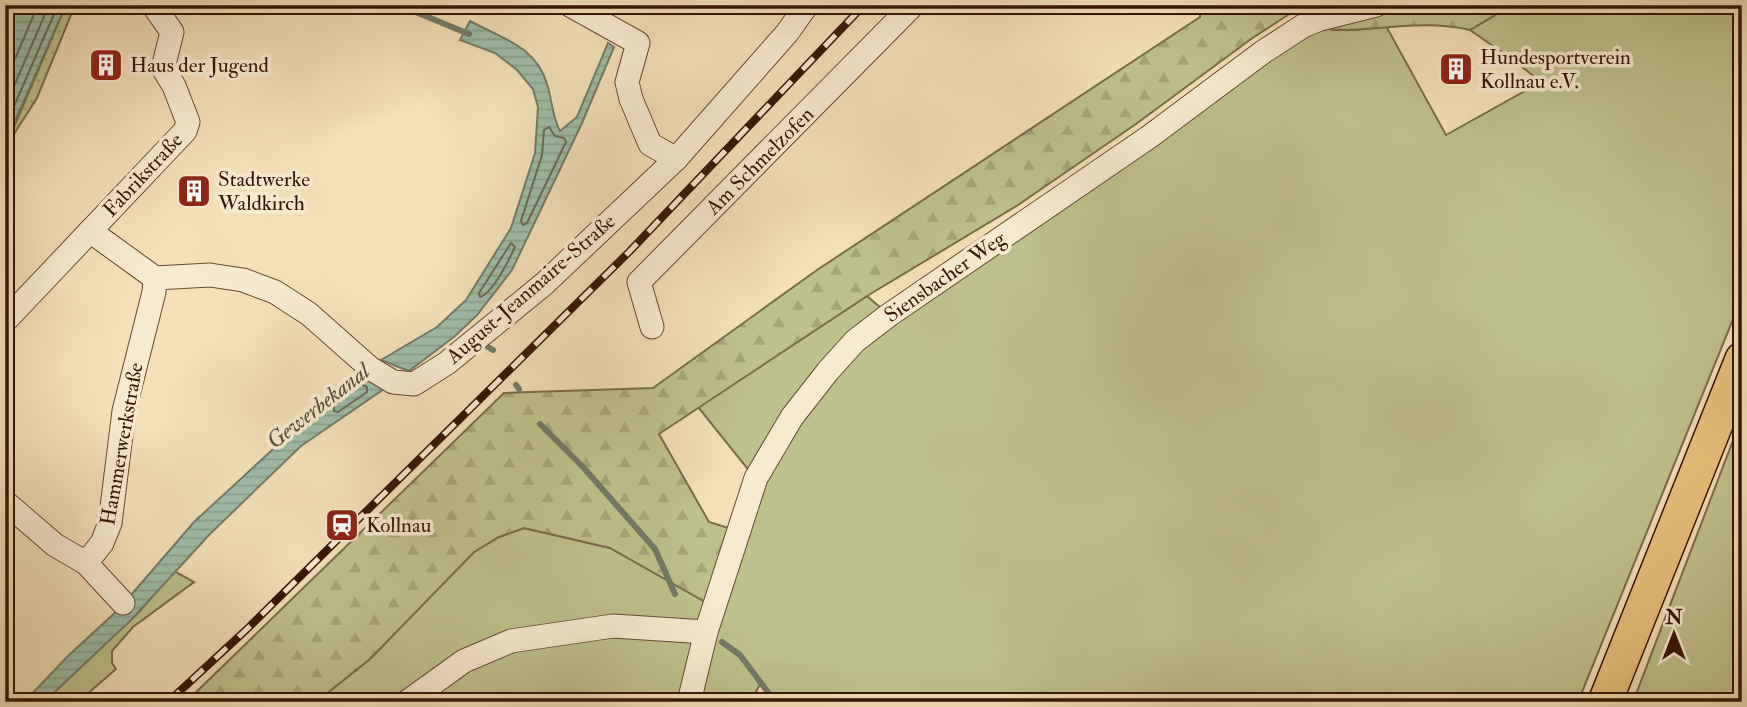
<svg xmlns="http://www.w3.org/2000/svg" width="1747" height="707" viewBox="0 0 1747 707" font-family="'IM FELL Double Pica',serif">
	<style>
		.green { fill: #bfc18c; stroke: #7a6b4a; stroke-width: 2 }
		.forest { fill: url(#forest-firs); stroke: #7a6b4a; stroke-width: 2 }
		.park { fill: url(#park-dots); stroke: #7a6b4a; stroke-width: 2 }
		.water { fill: url(#water-rules); stroke: #747a68; stroke-width: 2 }
		.lines { fill: none; stroke-linecap: round; stroke-linejoin: round }
		.shore { stroke: #6a6958; stroke-width: 2 }
		.stream { stroke: #747a68; stroke-width: 6 }
		.minor-casing { stroke: #664833; stroke-width: 25 }
		.highway-casing { stroke: #361507; stroke-width: 36 }
		.minor { stroke: #f8ead0; stroke-width: 23 }
		.highway { stroke: #eac07c; stroke-width: 33 }
		.rail-casing { stroke: #361507; stroke-width: 8 }
		.rail { stroke: #f8ead0; stroke-width: 5; stroke-dasharray: 16; stroke-linecap: butt }
		.labels { text-anchor: middle; dominant-baseline: central; stroke-width: 7; stroke-linejoin: round; paint-order: stroke }
		.poi-label { font-size: 21px; fill: #361507; stroke: #f8ead0; text-anchor: start }
		.street-label { font-size: 21px; fill: #361507; stroke: #f8ead0 }
		.water-label { font-size: 23px; font-style: italic; fill: #5a503f; stroke: #f8ead0 }
	</style>
	<defs>
		<pattern id="forest-firs" width="22" height="20" patternUnits="userSpaceOnUse" patternTransform="scale(1.75)"><rect width="22" height="20" fill="#bfc18c"/><path d="M5 1l3.5 6h-7zM16 11l3.5 6h-7z" fill="#a5a577"/></pattern>
		<pattern id="park-dots" width="8" height="8" patternUnits="userSpaceOnUse" patternTransform="scale(1.75)"><rect width="8" height="8" fill="#bfc18c"/><path d="M2 2h.1M6 6h.1" fill="none" stroke="#a5a577" stroke-width="1.8" stroke-linecap="round"/></pattern>
		<pattern id="water-rules" width="6" height="5" patternUnits="userSpaceOnUse" patternTransform="scale(1.75)"><rect width="6" height="5" fill="#9dbda8"/><path d="M0 2.5h6" fill="none" stroke="#88a28f"/></pattern>
	</defs>
	<rect width="100%" height="100%" fill="#f4dfb7"/>
	<filter id="stains"><feTurbulence type="fractalNoise" baseFrequency=".00286" numOctaves="4"/><feColorMatrix values="0 0 0 0 .2 0 0 0 0 .09 0 0 0 0 .02 0 0 0 .5 -.17"/></filter>
	<radialGradient id="worn" r=".72"><stop offset=".6" stop-color="#630" stop-opacity="0"/><stop offset="1" stop-color="#630" stop-opacity=".3"/></radialGradient>
	<!-- green -->
	<g class="green">
		<path d="M1512,5h230v292l-164,405h-797l-11,-7 -9,-13 -10,20h-435l54,-43 104,-107 25,-15 25,-9 86,20 104,58 41,-128 -57,-71 169,-111 22,19 414,-289 52,4 31,-4 60,109 95,-53 -29,-23 -42,-29z"/>
		<path d="M1742,417v285h-109z"/>
		<path d="M174,571l20,11 -61,45 -21,24v12l4,6 -38,33h-34l96,-91z"/>
	</g>
	<!-- forest -->
	<path class="forest" d="M1200,5h312l-42,25c-48,-11 -90,1 -138,0l-12,-11 -29,-6 -40,26 -115,85 -118,81 -151,91 -208,138 50,88 29,9 -24,76 -104,-59 -86,-20 -25,9 -25,15 -104,107 -54,43h-130l318,-309 149,-5 164,-118 383,-253z"/>
	<!-- park -->
	<path class="park" d="M66,5h9l-38,93 -32,50z"/>
	<!-- water -->
	<g class="water">
		<path d="M5,5h61l-61,139z"/>
		<path d="M470,21c31,17 66,25 77,63 5,15 5,33 13,47l17,-14 31,-74 6,4 -32,76 -70,147 -35,45 -22,21 -46,35 -28,-11 56,-33 29,-27 45,-72 24,-75 3,-46 -5,-18 -16,-19 -22,-17 -35,-13z"/>
		<path d="M361,374l23,15 -83,57 -92,89 -78,85 -87,82h-20l45,-47 50,-46 75,-87 89,-82z"/>
	</g>
	<g class="lines">
		<!-- shore -->
		<g class="shore">
			<path d="M5,82l33,-77"/>
			<path d="M5,107l44,-102"/>
			<path d="M5,127l53,-122"/>
			<path d="M549,127l6,9 9,2 2,4 -39,81 -4,2 -2,-4 21,-66 2,-25z"/>
			<path d="M511,243l4,4c-6,13 -23,47 -35,50l-1,-4z"/>
			<path d="M360,384l7,3v5l-29,20 -4,-1v-5z"/>
		</g>
		<!-- stream -->
		<g class="stream">
			<path d="M406,8l63,26"/>
			<path d="M480,342l13,8"/>
			<path d="M516,385l3,4"/>
			<path d="M540,424l43,43 72,82 20,45"/>
			<path d="M722,642l18,13 30,40 11,7"/>
		</g>
		<!-- minor casing -->
		<g class="minor-casing">
			<g id="minor">
				<path d="M570,5l68,38 -11,39 4,17 19,45 26,15"/>
				<path d="M90,231l65,47 55,-3 33,5 32,12 34,22 61,54 23,14 21,2 33,-21 97,-79 132,-125 111,-126 20,-28"/>
				<path d="M5,321l180,-190 3,-9 -14,-36 -11,-18 9,-36 -19,-27"/>
				<path d="M652,327l-13,-45 274,-277"/>
				<path d="M5,502l50,43 31,18 37,40"/>
				<path d="M86,563l16,-20 8,-20 14,-112 30,-119 1,-14"/>
				<path d="M407,702l57,-41 47,-20 102,-15 93,6"/>
				<path d="M689,702l17,-70 50,-154 36,-61 36,-46 27,-30 34,-26 260,-178 114,-85 40,-26 17,-7 56,-14"/>
			</g>
		</g>
		<!-- highway casing -->
		<g class="highway-casing">
			<path id="highway" d="M1605,702l137,-343"/>
		</g>
		<!-- minor -->
		<use href="#minor" class="minor"/>
		<!-- highway -->
		<use href="#highway" class="highway"/>
		<!-- rail casing -->
		<g class="rail-casing">
			<path id="rail" d="M168,702l78,-72 383,-378 235,-247"/>
		</g>
		<!-- rail -->
		<use href="#rail" class="rail"/>
	</g>
	<!-- icons -->
	<defs>
		<g id="building-square" transform="scale(1.75)"><rect x="-9" y="-9" width="18" height="18" rx="4" fill="#8f2418" stroke="#f8ead0"/><path d="M-4-6H4V6H1V3H-1V6H-4ZM-2.5-4.3h1.7v1.8h-1.7ZM.8-4.3h1.7v1.8H.8ZM-2.5-1h1.7V.8h-1.7ZM.8-1h1.7V.8H.8Z" fill="#fff"/></g>
		<g id="station-square" transform="scale(1.75)"><rect x="-9" y="-9" width="18" height="18" rx="4" fill="#8f2418" stroke="#f8ead0"/><path d="M-3-6H3Q5-6 5-4V2Q5 4 3 4L4.5 6H3L1.5 4h-3L-3 6H-4.5L-3 4Q-5 4-5 2V-4Q-5-6-3-6ZM-3.5-4v3h7v-3ZM-3.5 1v1.5H-2V1ZM2 1v1.5H3.5V1Z" fill="#fff"/></g>
	</defs>
	<g fill-rule="evenodd">
		<use href="#building-square" x="106" y="65"/>
		<use href="#building-square" x="1456" y="69"/>
		<use href="#building-square" x="194" y="191"/>
		<use href="#station-square" x="342" y="525"/>
	</g>
	<g class="labels">
		<!-- poi labels -->
		<g class="poi-label">
			<text x="1480" y="57">Hundesportverein<tspan x="1480" dy="24">Kollnau e.V.</tspan></text>
			<text x="130" y="65">Haus der Jugend</text>
			<text x="218" y="179">Stadtwerke<tspan x="218" dy="24">Waldkirch</tspan></text>
			<text x="366" y="525">Kollnau</text>
		</g>
		<!-- street labels -->
		<g class="street-label">
			<text transform="translate(760 161) rotate(-45)">Am Schmelzofen</text>
			<text transform="translate(143 175) rotate(-47)">Fabrikstraße</text>
			<text transform="translate(945 277) rotate(-35)">Siensbacher Weg</text>
			<text transform="translate(531 289) rotate(-41)">August-Jeanmaire-Straße</text>
			<text transform="translate(122 444) rotate(-80)">Hammerwerkstraße</text>
		</g>
		<!-- water labels -->
		<g class="water-label">
			<text transform="translate(318 406) rotate(-38)">Gewerbekanal</text>
		</g>
	</g>
	<!-- margin -->
	<rect width="1747" height="707" fill="none" stroke="#f4dfb7" stroke-width="28"/>
	<rect x="7" y="7" width="1733" height="693" fill="none" stroke="#361507" stroke-width="3.5"/>
	<rect x="14" y="14" width="1719" height="679" fill="none" stroke="#361507" stroke-width="2"/>
	<!-- north arrow -->
	<g transform="translate(1674 634)" stroke="#f8ead0" stroke-width="5" paint-order="stroke">
	<path d="M0-5L12 26L0 18L-12 26Z" fill="#361507"/>
	<text y="-10" font-size="19" font-weight="bold" text-anchor="middle" fill="#361507">N</text>
	</g>
	<rect width="100%" height="100%" filter="url(#stains)"/>
	<rect width="100%" height="100%" fill="url(#worn)"/>
</svg>
